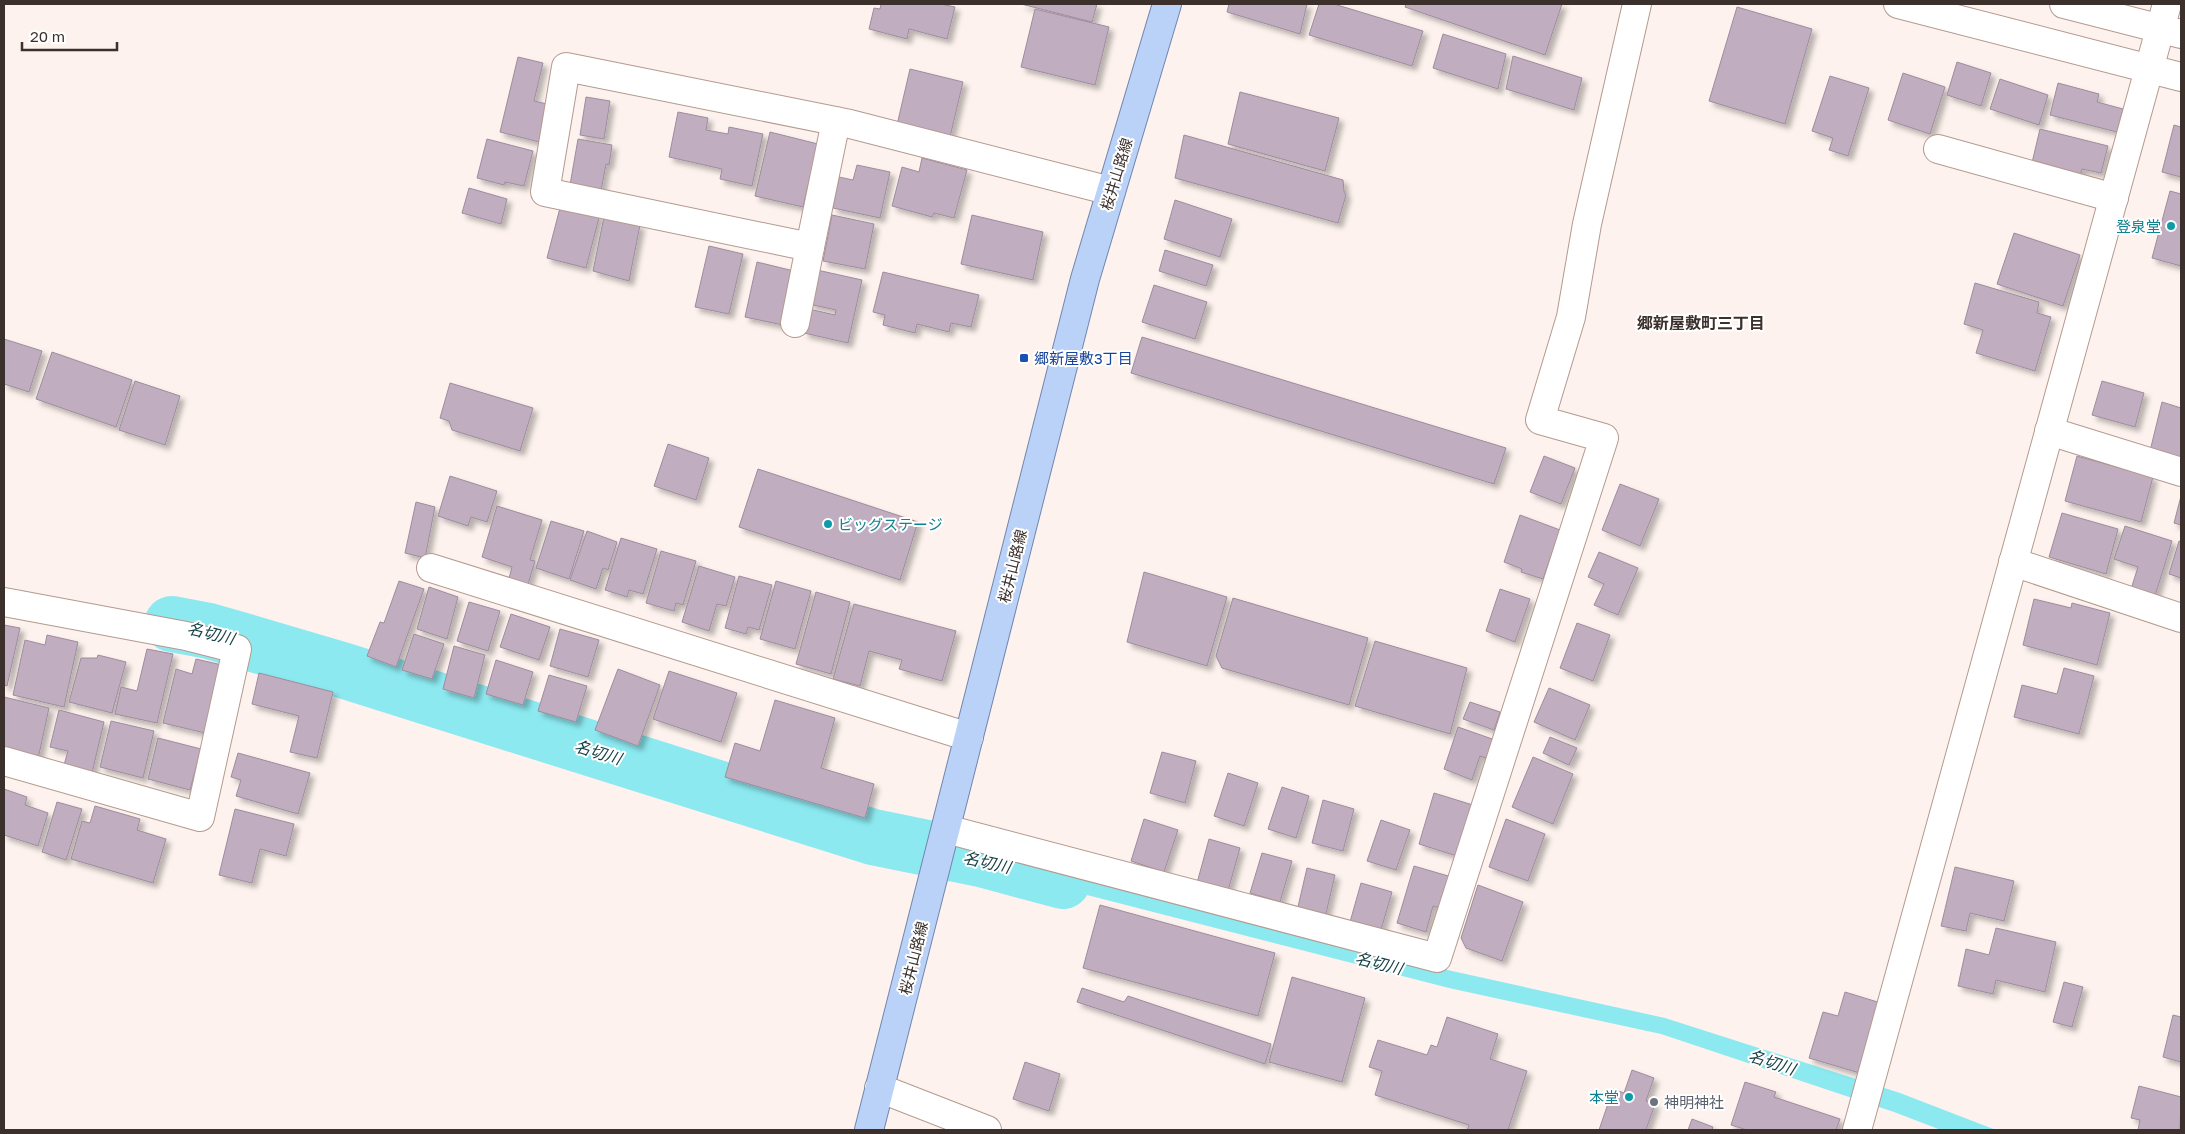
<svg xmlns="http://www.w3.org/2000/svg" width="2185" height="1134" viewBox="0 0 2185 1134" font-family="'Golos Text','Noto Sans JP',sans-serif">
	<style>
		.water { fill: #8ce9f0 }
		.lines { fill: none; stroke-linecap: round; stroke-linejoin: round }
		.river { stroke: #8ce9f0; stroke-width: 56 }
		.building { fill: #c0adc0; stroke: #9e8b9e; filter: url(#shadow) }
		.minor-casing { stroke: #b49a8f; stroke-width: 30 }
		.major-casing { stroke: #7086ae; stroke-width: 30 }
		.minor { stroke: #fff; stroke-width: 28 }
		.major { stroke: #bad2f8; stroke-width: 28 }
		.culture-dot { fill: #0f9aa8; stroke: #fff; stroke-width: 2 }
		.transit-dot { fill: #1a4fb4; stroke: #fff; stroke-width: 2 }
		.worship-dot { fill: #6b7280; stroke: #fff; stroke-width: 2 }
		.labels { text-anchor: middle; dominant-baseline: central; stroke-width: 4; stroke-linejoin: round; paint-order: stroke }
		.street-label { font-size: 15px; fill: #3b302c; stroke: #fff }
		.culture-label { font-size: 15px; fill: #0d838f; stroke: #fff; text-anchor: end }
		.transit-label { font-size: 15px; fill: #164399; stroke: #fff; text-anchor: start }
		.worship-label { font-size: 15px; fill: #5b616d; stroke: #fff; text-anchor: start }
		.neighbourhood-label { font-size: 16px; font-weight: bold; fill: #3b302c; stroke: #fff }
		.water-label { font-size: 16px; font-style: italic; fill: #164145; stroke: #fff }
	</style>
	<defs>
		<filter id="shadow"><feDropShadow dx="4.5" dy="4.5" stdDeviation="2.5" flood-color="#0004"/></filter>
	</defs>
	<rect width="100%" height="100%" fill="#fdf2ed"/>
	<!-- water -->
	<path class="water" d="M988,852l191,52 273,67 213,47 235,75 96,37h-55l-47,-18 -233,-78 -212,-46 -463,-119z"/>
	<g class="lines">
		<!-- river -->
		<path class="river" d="M172,624l37,7 133,39 531,167 108,22 82,22"/>
	</g>
	<!-- building -->
	<g class="building">
		<path d="M881,4h60l14,3 -8,32 -38,-10 -2,10 -38,-10 5,-21 6,1z"/>
		<path d="M1021,4h76l-5,18z"/>
		<path d="M1229,4h78l-7,30 -73,-22z"/>
		<path d="M1319,4h15l89,27 -11,35 -103,-31z"/>
		<path d="M1406,4h156l-17,51 -140,-48z"/>
		<path d="M1737,7l75,22 -27,95 -76,-23z"/>
		<path d="M1035,9l74,18 -14,58 -74,-18z"/>
		<path d="M1443,34l63,20 -8,35 -65,-21z"/>
		<path d="M1513,56l69,22 -8,32 -68,-21z"/>
		<path d="M518,57l25,6 -9,38 17,4 -8,38 -43,-11z"/>
		<path d="M1957,62l34,11 -10,33 -34,-11z"/>
		<path d="M910,69l53,13 -13,55 -53,-12z"/>
		<path d="M1903,73l42,14 -15,47 -42,-14z"/>
		<path d="M1830,76l39,12 -21,68 -19,-6 4,-12 -21,-7z"/>
		<path d="M2000,79l48,16 -9,30 -49,-16z"/>
		<path d="M2058,83l41,11 -2,8 26,7 -6,23 -67,-17z"/>
		<path d="M1240,92l99,26 -14,53 -97,-27z"/>
		<path d="M586,97l24,4 -6,38 -24,-4z"/>
		<path d="M678,112l30,6 -2,12 22,4 1,-7 34,7 -11,52 -32,-7 2,-10 -53,-12z"/>
		<path d="M2174,125l7,2v50l-19,-5z"/>
		<path d="M2040,129l68,17 -7,27 -19,-4 -3,10 -48,-12z"/>
		<path d="M770,132l48,12 -15,63 -48,-11z"/>
		<path d="M1184,135l159,45 1,11 2,4 -8,28 -163,-45z"/>
		<path d="M487,139l46,12 -9,35 -19,-4 -1,3 -27,-7z"/>
		<path d="M578,139l34,6 -3,20 -3,-1 -5,27 -31,-6z"/>
		<path d="M922,158l45,12 -13,48 -20,-5 -2,4 -40,-11 10,-39 17,5z"/>
		<path d="M857,165l33,7 -10,46 -47,-10 6,-31 14,3z"/>
		<path d="M469,188l38,11 -6,25 -39,-11z"/>
		<path d="M2170,191l11,3v72l-29,-8z"/>
		<path d="M1175,200l57,19 -12,38 -56,-18z"/>
		<path d="M561,204l39,10 -14,54 -39,-10z"/>
		<path d="M832,215l42,9 -9,45 -42,-8z"/>
		<path d="M972,215l71,17 -10,48 -72,-16z"/>
		<path d="M604,217l36,8 -11,56 -36,-10z"/>
		<path d="M2014,233l66,22 -17,51 -66,-22z"/>
		<path d="M709,246l34,8 -14,60 -34,-7z"/>
		<path d="M1165,250l48,15 -7,21 -47,-15z"/>
		<path d="M757,262l37,9 -11,54 -38,-8z"/>
		<path d="M817,270l45,10 -14,63 -44,-10 5,-24 26,6 1,-5 -27,-6z"/>
		<path d="M883,272l96,23 -8,32 -20,-4 -2,9 -32,-8 -2,9 -32,-8 2,-10 -12,-3z"/>
		<path d="M1975,283l64,19 -2,11 14,4 -16,54 -59,-18 7,-23 -19,-6z"/>
		<path d="M1154,285l53,17 -12,37 -53,-17z"/>
		<path d="M1142,337l364,111 -12,36 -363,-111z"/>
		<path d="M4,339l38,12 -13,41 -25,-8z"/>
		<path d="M52,352l80,28 -16,47 -80,-28z"/>
		<path d="M135,381l45,15 -15,49 -46,-15z"/>
		<path d="M2102,381l42,12 -9,34 -43,-12z"/>
		<path d="M450,383l83,25 -13,43 -68,-21 -3,-9 -9,-3z"/>
		<path d="M2162,402l19,6v51l-31,-8z"/>
		<path d="M668,444l41,14 -13,42 -42,-14z"/>
		<path d="M1544,456l31,12 -14,36 -31,-12z"/>
		<path d="M2077,456l76,21 -12,45 -76,-21z"/>
		<path d="M758,469l160,53 -18,58 -161,-53z"/>
		<path d="M450,476l47,15 -10,31 -16,-5 -3,9 -30,-10z"/>
		<path d="M1620,484l39,15 -19,47 -38,-16z"/>
		<path d="M2181,496v29l-7,-2z"/>
		<path d="M416,502l19,5 -10,51 -20,-5z"/>
		<path d="M497,506l45,14 -12,40 5,1 -8,27 -19,-6 4,-15 -30,-10z"/>
		<path d="M2062,513l56,16 -12,45 -57,-17z"/>
		<path d="M1520,515l40,15 -17,49 -22,-7 1,-3 -18,-7z"/>
		<path d="M551,521l33,10 -15,48 -33,-11z"/>
		<path d="M2125,526l47,15 -17,55 -24,-7 7,-22 -24,-8z"/>
		<path d="M587,531l30,11 -9,28 -5,-2 -7,21 -26,-9z"/>
		<path d="M621,538l36,11 -14,45 -14,-4 -2,7 -22,-7z"/>
		<path d="M2179,541l2,1v36l-12,-4z"/>
		<path d="M661,551l35,10 -13,44 -7,-2 -2,8 -28,-8z"/>
		<path d="M1599,552l39,16 -20,47 -24,-10 10,-21 -16,-7z"/>
		<path d="M699,566l36,11 -9,29 -9,-2 -8,27 -27,-9z"/>
		<path d="M1144,572l83,25 -20,69 -80,-24z"/>
		<path d="M739,576l33,9 -13,45 -11,-3 -2,7 -21,-6z"/>
		<path d="M399,581l25,8 -28,78 -29,-11 13,-34 4,1z"/>
		<path d="M776,581l35,10 -16,58 -35,-10z"/>
		<path d="M429,587l29,10 -11,42 -30,-10z"/>
		<path d="M1500,589l30,10 -15,43 -29,-11z"/>
		<path d="M816,592l34,10 -19,72 -35,-10z"/>
		<path d="M1233,598l135,40 -19,67 -127,-37 -6,-12z"/>
		<path d="M2034,599l37,9 1,-5 38,10 -13,52 -74,-20z"/>
		<path d="M469,602l31,9 -12,40 -31,-10z"/>
		<path d="M854,604l102,27 -14,50 -43,-12 3,-9 -33,-9 -9,35 -27,-7z"/>
		<path d="M511,614l39,13 -11,33 -39,-13z"/>
		<path d="M1577,623l33,12 -17,46 -33,-13z"/>
		<path d="M4,625l16,3 -13,58 -3,-1z"/>
		<path d="M560,629l39,11 -11,37 -38,-11z"/>
		<path d="M414,634l30,10 -12,35 -30,-9z"/>
		<path d="M47,635l31,7 -14,65 -51,-12 12,-55 20,5z"/>
		<path d="M1375,641l92,27 -17,66 -95,-28z"/>
		<path d="M454,646l31,9 -11,43 -31,-9z"/>
		<path d="M147,649l26,5 -16,69 -42,-9 6,-27 16,4z"/>
		<path d="M98,655l28,7 -14,51 -43,-11 12,-44h16z"/>
		<path d="M196,659l26,6 -17,68 -42,-10 13,-54 16,5z"/>
		<path d="M496,660l37,12 -10,33 -37,-11z"/>
		<path d="M2064,668l30,8 -15,58 -65,-17 8,-32 35,9z"/>
		<path d="M618,669l42,16 -22,61 -43,-16z"/>
		<path d="M669,671l68,22 -16,49 -68,-23z"/>
		<path d="M259,673l74,19 -16,66 -27,-6 9,-36 -47,-12z"/>
		<path d="M549,675l38,11 -11,36 -38,-11z"/>
		<path d="M1549,688l41,17 -15,35 -41,-18z"/>
		<path d="M4,697l45,11 -11,51 -34,-8z"/>
		<path d="M775,700l60,18 -14,50 53,16 -9,34 -140,-41 10,-34 25,8z"/>
		<path d="M1470,702l30,10 -6,18 -31,-11z"/>
		<path d="M59,710l45,12 -12,51 -28,-8 4,-14 -18,-4z"/>
		<path d="M111,721l43,10 -11,47 -43,-11z"/>
		<path d="M1458,727l37,13 -6,19 -9,-3 -8,24 -28,-11z"/>
		<path d="M1550,737l27,11 -8,17 -26,-12z"/>
		<path d="M158,738l43,11 -11,41 -42,-11z"/>
		<path d="M1162,752l34,9 -11,42 -35,-10z"/>
		<path d="M238,753l72,20 -12,41 -62,-18 5,-16 -10,-3z"/>
		<path d="M1533,757l40,17 -20,50 -41,-17z"/>
		<path d="M1228,773l30,10 -14,43 -30,-10z"/>
		<path d="M1282,787l27,9 -13,42 -28,-9z"/>
		<path d="M4,789l23,8 -2,8 23,8 -10,33 -34,-11z"/>
		<path d="M1434,793l42,13 -16,51 -41,-13z"/>
		<path d="M1323,800l31,9 -11,42 -31,-8z"/>
		<path d="M57,802l25,7 -16,51 -24,-8z"/>
		<path d="M95,806l45,13 -3,11 29,9 -13,44 -82,-24 11,-38 8,2z"/>
		<path d="M235,809l59,15 -8,32 -26,-7 -8,34 -33,-8z"/>
		<path d="M1144,819l34,11 -14,42 -33,-11z"/>
		<path d="M1506,819l39,15 -17,47 -39,-14z"/>
		<path d="M1381,820l29,10 -14,40 -29,-9z"/>
		<path d="M1209,839l31,9 -12,43 -31,-8z"/>
		<path d="M1262,853l30,8 -12,41 -30,-9z"/>
		<path d="M1414,866l41,12 -9,32 -13,-4 -7,26 -29,-9z"/>
		<path d="M1955,867l59,14 -10,40 -34,-8 -4,18 -25,-5z"/>
		<path d="M1307,868l28,7 -10,43 -28,-7z"/>
		<path d="M1361,883l31,9 -11,38 -31,-8z"/>
		<path d="M1478,885l45,17 -21,59 -36,-13 -5,-10z"/>
		<path d="M1100,905l175,48 -17,63 -175,-48z"/>
		<path d="M1996,928l60,14 -11,50 -49,-12 -3,14 -35,-8 8,-37 23,6z"/>
		<path d="M1292,977l73,21 -23,84 -73,-20z"/>
		<path d="M2064,982l19,5 -11,40 -19,-5z"/>
		<path d="M1082,988l42,14 4,-6 143,48 -6,20 -188,-62z"/>
		<path d="M1845,992l39,12 -21,70 -54,-16 14,-46 15,4z"/>
		<path d="M2173,1015l8,2v45l-18,-5z"/>
		<path d="M1447,1017l51,17 -8,25 37,12 -19,59h-41l2,-5 -94,-30 7,-24 -13,-4 9,-27 49,15 4,-10 6,2z"/>
		<path d="M1025,1062l35,12 -11,37 -36,-12z"/>
		<path d="M1632,1070l22,8 -8,23 9,3 -9,26h-47l14,-41 11,4z"/>
		<path d="M1745,1082l31,10 -2,5 66,22 -4,11h-89l-16,-5z"/>
		<path d="M2139,1086l42,11 -1,33h-42l2,-10 -9,-2z"/>
		<path d="M1692,1119l21,8 -1,3h-24z"/>
	</g>
	<g class="lines">
		<!-- minor casing -->
		<g class="minor-casing">
			<g id="minor">
				<path d="M1898,4l283,73"/>
				<path d="M2064,4l117,30"/>
				<path d="M836,121l-26,126 -265,-55 21,-125 284,57 261,67"/>
				<path d="M1938,149l176,49"/>
				<path d="M795,323l15,-76"/>
				<path d="M2049,431l132,41"/>
				<path d="M2013,562l168,56"/>
				<path d="M431,568l538,169"/>
				<path d="M4,602l182,34 51,13 -37,168 -196,-56"/>
				<path d="M946,829l491,129 167,-520 -64,-18 31,-103 16,-93 50,-220"/>
				<path d="M879,1088l108,42"/>
				<path d="M1857,1130l310,-1126"/>
			</g>
		</g>
		<!-- major casing -->
		<g class="major-casing">
			<path id="major" d="M869,1130l216,-851 82,-275"/>
		</g>
		<!-- minor -->
		<use href="#minor" class="minor"/>
		<!-- major -->
		<use href="#major" class="major"/>
	</g>
	<!-- markers -->
	<g class="culture-dot">
		<circle cx="2171" cy="226" r="5"/>
		<circle cx="828" cy="524" r="5"/>
		<circle cx="1629" cy="1097" r="5"/>
	</g>
	<rect class="transit-dot" x="1019" y="353" width="10" height="10" rx="2.5"/>
	<circle class="worship-dot" cx="1654" cy="1102" r="5"/>
	<g class="labels">
		<!-- street labels -->
		<g class="street-label">
			<text transform="translate(1116 174) rotate(-73)">桜井山路線</text>
			<text transform="translate(1012 566) rotate(-76)">桜井山路線</text>
			<text transform="translate(913 958) rotate(-76)">桜井山路線</text>
		</g>
		<!-- culture labels -->
		<g class="culture-label">
			<text x="2161" y="226">登泉堂</text>
			<text x="838" y="524" text-anchor="start">ビッグステージ</text>
			<text x="1619" y="1097">本堂</text>
		</g>
		<!-- transit labels -->
		<g class="transit-label">
			<text x="1034" y="358">郷新屋敷3丁目</text>
		</g>
		<!-- worship labels -->
		<g class="worship-label">
			<text x="1664" y="1102">神明神社</text>
		</g>
		<!-- neighbourhood labels -->
		<g class="neighbourhood-label">
			<text x="1701" y="323">郷新屋敷町三丁目</text>
		</g>
		<!-- water labels -->
		<g class="water-label">
			<text transform="translate(211 633) rotate(14)">名切川</text>
			<text transform="translate(598 752) rotate(17)">名切川</text>
			<text transform="translate(987 862) rotate(13)">名切川</text>
			<text transform="translate(1379 963) rotate(14)">名切川</text>
			<text transform="translate(1772 1062) rotate(18)">名切川</text>
		</g>
	</g>
	<!-- border -->
	<rect width="2185" height="1134" fill="none" stroke="#3b302c" stroke-width="10"/>
	<!-- scale -->
	<path d="M22 42v8h95v-8" fill="none" stroke="#3b302c" stroke-width="2.5"/>
	<text x="30" y="42" font-size="15" fill="#3b302c" stroke="#ffffff" stroke-width="4" paint-order="stroke">20 m</text>
</svg>
